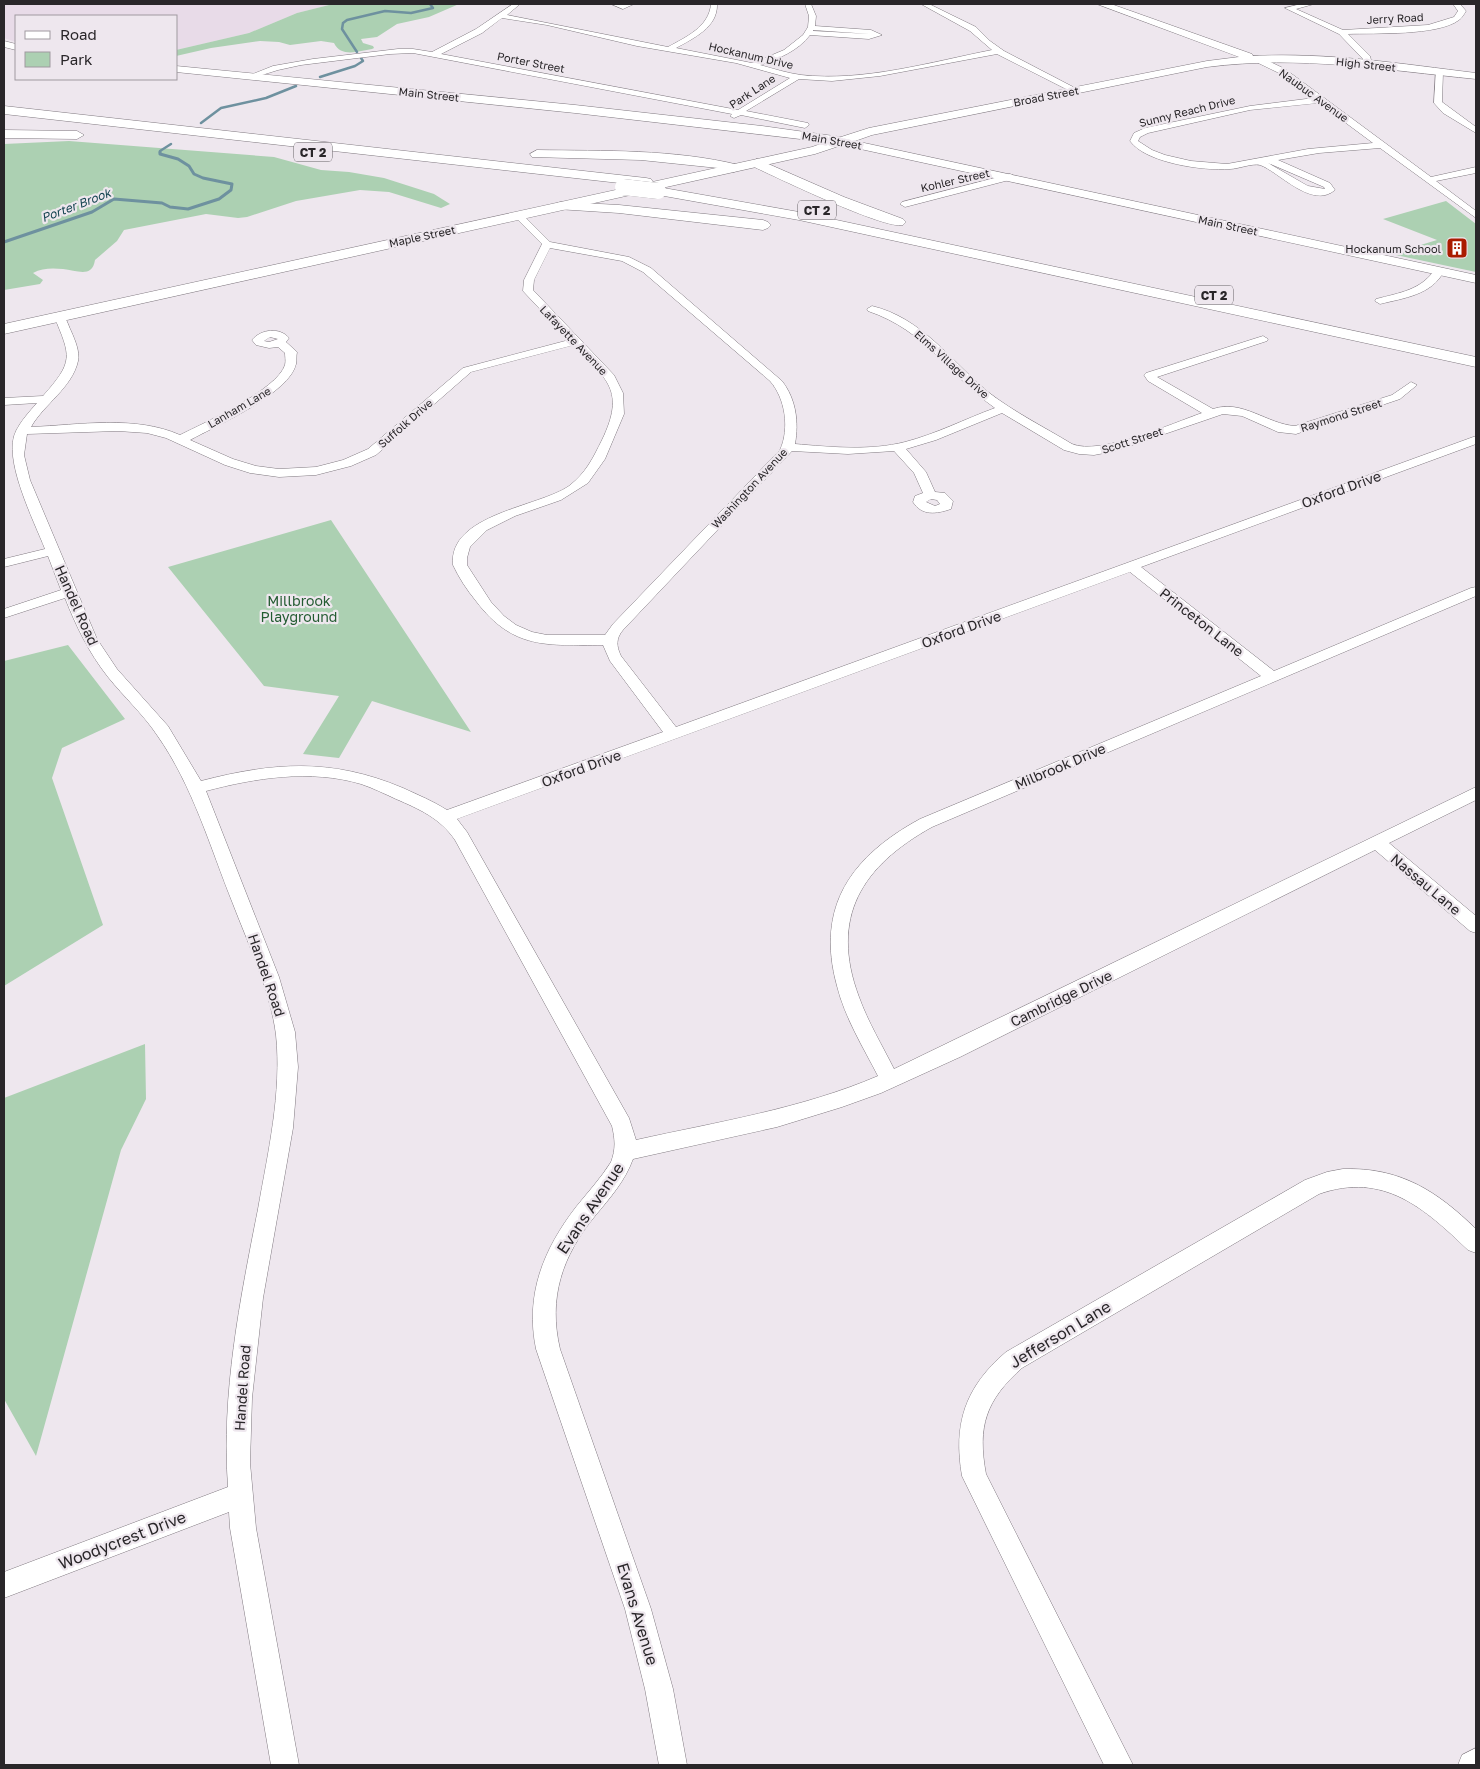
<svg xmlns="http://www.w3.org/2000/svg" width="1480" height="1769" viewBox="0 0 1480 1769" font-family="'Golos Text',sans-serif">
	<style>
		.built { fill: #e8dbe8 }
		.green { fill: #acd0b2 }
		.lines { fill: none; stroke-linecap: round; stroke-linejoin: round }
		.stream-far1 { stroke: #6e919f; stroke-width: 2.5 }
		.stream { stroke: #6e919f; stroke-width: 3 }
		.street-casing { stroke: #817a81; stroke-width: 1 }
		.secondary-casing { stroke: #817a81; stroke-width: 1 }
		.highway-casing { stroke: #817a81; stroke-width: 1 }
		.street { fill: #fff; fill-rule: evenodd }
		.secondary { fill: #fff; fill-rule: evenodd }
		.highway { fill: #fff; fill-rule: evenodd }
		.highway-bridge-casing { stroke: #817a81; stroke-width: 16; stroke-linecap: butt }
		.highway-bridge { stroke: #fff; stroke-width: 16 }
		.labels { text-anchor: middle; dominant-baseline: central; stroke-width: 4.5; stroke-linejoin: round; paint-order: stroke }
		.far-street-label { font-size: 11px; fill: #292629; stroke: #eee7ee }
		.far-poi-label { font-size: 11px; fill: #292629; stroke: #eee7ee; text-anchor: end }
		.shield { fill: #eee7ee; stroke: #646064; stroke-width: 1 }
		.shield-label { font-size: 12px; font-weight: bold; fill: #292629 }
		.far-water-label { font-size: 12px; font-style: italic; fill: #154451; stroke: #eee7ee }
		.street-label { font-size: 14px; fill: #292629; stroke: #eee7ee }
		.park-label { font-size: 14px; fill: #235b31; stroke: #eee7ee }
		.near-street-label { font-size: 16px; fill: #292629; stroke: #eee7ee }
	</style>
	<rect width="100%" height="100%" fill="#eee7ee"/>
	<!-- built -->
	<path class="built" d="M4,4h329l-36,9 -48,20 -73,17v-34h-160v26l-12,-4z"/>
	<!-- green -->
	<g class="green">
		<path d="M333,4h126l-30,13 -32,7 -20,13 -16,2 2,4 10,3 1,2 -2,1c-13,2 -31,9 -38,-6l-13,-2 -31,4 -11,-3 -19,-1 -49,7 -35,8v-6l73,-17 48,-20z"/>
		<path d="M69,141l205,16 47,13 28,2 35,6 50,16 16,10 -9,4 -52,-16 -29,-2 -64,11 -49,16 -9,1 -32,-4 -82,16 -7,11 -22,19c-3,19 -19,10 -32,9 -11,-1 -21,-1 -30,4l10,7 -3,4 -36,6v-146z"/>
		<path d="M1446,201l30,23v48l-85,-18 46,-14 -54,-21z"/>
		<path d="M331,520l140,212 -99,-31 -33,57 -36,-4 36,-58 -75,-10 -96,-119z"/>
		<path d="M68,645l57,74 -63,29 -10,30 51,147 -99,61v-325z"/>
		<path d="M145,1044l1,55 -25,51 -85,306 -32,-57v-301z"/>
	</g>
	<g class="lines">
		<!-- stream-far1 -->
		<g class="stream-far1">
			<path d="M357,52l-15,-23 1,-6 4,-3 38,-9 26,2 22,-5 -3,-4"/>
			<path d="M320,77l35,-11 8,-5 -2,-3"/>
			<path d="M201,123l20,-15 45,-10 30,-12"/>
			<path d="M160,153v-2l11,-7"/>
		</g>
		<!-- stream -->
		<path class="stream" d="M4,242l88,-30 22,-13 48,4 8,4 18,2 31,-10 12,-9 1,-6 -29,-6 -9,-4 -5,-8 -11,-7 -18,-5v-2"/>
		<!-- street casing -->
		<g class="street-casing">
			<g id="street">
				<path d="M513,4h7l-13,11 161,32c18,-10 41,-20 43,-43h6c1,23 -23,34 -41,44l76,15 8,-3 24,-10 19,-15 5,-8 1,-11 -4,-12h6l5,12 -1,10 56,4 11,5 -13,4 -59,-4c-12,16 -32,24 -50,30 14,4 27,8 41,10 63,7 130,-13 191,-25l-22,-19 -49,-27h8l47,23 14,14 14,10 75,39 -7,2 -75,-38 -117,22 -48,5 -33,-2 -53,32 62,12 1,2 -4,3 -64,-13 -7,3 -4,-2 2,-2 -319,-61 -23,1 -89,11 -23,5 -26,8 -4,-2 25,-10 40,-7 85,-10h15l19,3 44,-23zM502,18l45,7 90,21 99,17 54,15 -52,32 -297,-56 41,-21zM813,30l57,4 -57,-3z"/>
				<path d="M611,4h23l-11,5z"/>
				<path d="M1301,4h13l-18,5 47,21 85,-5 26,-8 4,-6 -5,-7h7l6,7c-2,3 -4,7 -7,9 -21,16 -85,13 -111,14l22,22 2,8 -4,2h-3l-2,-7 -24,-25 -54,-26z"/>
				<path d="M1252,56h6l27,13 146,108 45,-10v6l-40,8 40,30v7l-96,-70 -61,5 -41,7 52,23 5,7c-23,20 -57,-19 -75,-25 -8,-2 -22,4 -30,4 -27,2 -84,-6 -100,-28l4,-8 11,-5 105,-22 64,-8 -35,-25 -27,-13zM1319,103l54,40 -65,6 -81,15 -36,-3 -26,-6 -13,-5 -14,-9 2,-4 8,-4 102,-23zM1268,163l56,24 1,2 -17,-3z"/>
				<path d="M1436,70l7,2 -1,30 34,25v6l-33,-20 -9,-10z"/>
				<path d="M1010,174l3,1v4l-108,28 -5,-3 2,-2z"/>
				<path d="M518,212l3,1 29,29 79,15 22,11 131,113c14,18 17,41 13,63 35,3 75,7 110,-2 31,-8 60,-23 90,-34 -48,-34 -68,-77 -127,-97l-1,-2 5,-3c50,12 78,54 116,86 26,20 56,35 84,52 28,12 101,-21 130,-31l-54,-32 -4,-6 2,-2 117,-37 5,3 -1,2 -110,36 56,32c29,-10 54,15 82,17l97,-31 19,-13 6,3 -17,14 -104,35 -18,-2 -36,-16 -19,-2 -108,37 -21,4 -15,-1 -15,-4 -62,-37 -66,27 -30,9 20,23 9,20 10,1 8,8 -2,8c-15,5 -29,7 -38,-7l2,-6 8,-3 -9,-20 -20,-22 -46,3 -56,-3 -169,179c-7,8 -7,16 -2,26l55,71 800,-291v8l-335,123 133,104 197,-83 5,-1v9l-544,231c-70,39 -103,90 -73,170 9,25 23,48 35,72l582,-282v13l-87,43 87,73v17l-6,-2 -95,-81 -415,207 -79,36 -39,14 -65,20 -144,32c-8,22 -23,39 -38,57 -33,40 -47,82 -35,133l91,260 22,80 14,76h-28l-14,-76 -20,-80 -89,-260c-11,-54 7,-99 40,-142 12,-15 25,-29 35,-45 5,-13 4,-23 1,-36l-157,-286c-15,-22 -36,-31 -59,-41 -11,-5 -23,-11 -35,-15 -50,-15 -106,-6 -155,7l73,186 16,55 3,35 -5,61 -30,170 -11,100 -2,65 6,65 43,237h-28l-41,-237 -1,-16 -225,86v-26l224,-85c-7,-93 12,-187 30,-278 10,-57 24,-116 18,-174 -5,-42 -28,-92 -43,-131 -23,-57 -40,-118 -76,-169 -14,-21 -33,-38 -49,-58 -19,-24 -32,-51 -43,-79l-61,20v-9l57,-19 -13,-34 -44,11v-8l41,-10c-11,-28 -43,-91 -29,-118 5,-10 13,-19 21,-28l-33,2v-7l39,-2c31,-35 28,-39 11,-80l5,-3c7,2 9,12 12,18 4,9 9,21 7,30 -6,27 -34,43 -47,66 48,-2 104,-12 149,8 24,-12 97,-45 105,-70 1,-4 0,-9 0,-12l-7,-6 -9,1 -13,-3 -4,-5c9,-11 28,-13 37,-2l-3,4 11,10c-1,4 0,8 -1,12 -6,29 -80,62 -106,76l43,19 23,7 23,3 37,-2 27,-7 25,-11 95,-81 106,-28 -46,-49 1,-11 18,-36 -29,-29zM550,248l72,13 21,11 127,109c15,17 20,47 10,69l-167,174 -8,11h-58l-15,-3 -16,-7 -12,-9 -13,-14 -24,-37v-7l3,-11 17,-17 28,-14 46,-16 27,-17 17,-24 19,-45 -1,-21 -9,-18 -81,-85 1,-10zM270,337l8,2 -9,3 -5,-1zM574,345c33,35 52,45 28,95 -9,18 -16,33 -33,46 -30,21 -121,28 -116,79 6,13 14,25 23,36 37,49 71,44 127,44l7,16 53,71 -216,78c-14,-9 -29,-15 -44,-22 -71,-30 -129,-26 -202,-7l-33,-55 -51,-57 -20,-30 -67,-159 -6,-25 3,-21 91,-3 29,2 19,5 59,27 25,8 29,4 37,-2 35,-9 25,-11 95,-83zM931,499l6,1 3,4 -5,2 -9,-4zM1130,572l131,104 -341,143c-68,37 -105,87 -83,167 8,32 26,61 41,90 -77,33 -161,46 -242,64l-7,-22 -162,-286 -10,-13z"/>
				<path d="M1439,268l5,3c-12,24 -40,27 -64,33l-5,-3 1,-2c23,-6 46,-9 59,-30z"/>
				<path d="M1343,1169c57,-2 94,22 133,60v24l-8,-3c-43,-41 -84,-79 -149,-56l-297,174c-36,32 -45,58 -36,106l147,291h-29l-142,-289c-9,-52 3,-89 44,-124l299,-172 22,-8z"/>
				<path d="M1476,1748v17h-18l4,-10z"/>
			</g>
		</g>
		<!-- secondary casing -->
		<g class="secondary-casing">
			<g id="secondary">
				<path d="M1097,4h14l141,50 1,2c75,-4 149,8 223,17v6c-94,-9 -173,-24 -269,-12l-335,68 -17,6 621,134v8l-634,-138 -27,9 -811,180v-10l808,-177 14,-5 -251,-29 -399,-41v-6l399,39 187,21 79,11 28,-9 338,-67 32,-4z"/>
				<path d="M4,41l12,3v6l-12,-3z"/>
			</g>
		</g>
		<!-- highway casing -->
		<g class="highway-casing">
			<g id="highway">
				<path d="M4,106l642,72 5,1 2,3 -2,3 -5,1 -642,-72z"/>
				<path d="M4,130l73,1 7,4 -7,4 -73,-1z"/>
				<path d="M537,150c67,1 137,-1 202,15l2,3 -7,4 -16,-4 -77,-8 -109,-3 -2,-3z"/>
				<path d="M757,159l87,38 59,22 3,3 -3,3c-18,5 -127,-48 -151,-59l-2,-3z"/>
				<path d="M658,187l141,25 677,145v10l-677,-147 -146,-26 -2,-3 2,-3z"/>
				<path d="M562,202l57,3 144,15 5,2 3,3 -3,3 -5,2 -144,-17 -62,-4 -2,-3 2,-3z"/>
			</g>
		</g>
		<!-- street -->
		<use href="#street" class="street"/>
		<!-- secondary -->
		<use href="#secondary" class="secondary"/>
		<!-- highway -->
		<use href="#highway" class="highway"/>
		<!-- highway-bridge casing -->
		<g class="highway-bridge-casing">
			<path id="highway-bridge" d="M623,187l35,4"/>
		</g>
		<!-- highway-bridge -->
		<use href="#highway-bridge" class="highway-bridge"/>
	</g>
	<!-- icons -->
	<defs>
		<g id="building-square" transform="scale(1.125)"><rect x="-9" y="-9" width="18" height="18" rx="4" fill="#aa1b00" stroke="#eee7ee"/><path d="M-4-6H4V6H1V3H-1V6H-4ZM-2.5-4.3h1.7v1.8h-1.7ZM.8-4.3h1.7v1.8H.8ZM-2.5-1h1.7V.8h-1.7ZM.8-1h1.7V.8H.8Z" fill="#fff"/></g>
	</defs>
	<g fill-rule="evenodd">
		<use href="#building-square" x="1457" y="248"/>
	</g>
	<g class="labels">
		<!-- far-street labels -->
		<g class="far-street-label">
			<text transform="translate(1395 18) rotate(-3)">Jerry Road</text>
			<text transform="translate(751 55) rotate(13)">Hockanum Drive</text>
			<text transform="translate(531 62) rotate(11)">Porter Street</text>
			<text transform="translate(1366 64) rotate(6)">High Street</text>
			<text transform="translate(752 91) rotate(-33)">Park Lane</text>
			<text transform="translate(429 94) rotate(6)">Main Street</text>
			<text transform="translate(1314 95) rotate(36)">Naubuc Avenue</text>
			<text transform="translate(1046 96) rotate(-11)">Broad Street</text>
			<text transform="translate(1187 111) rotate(-14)">Sunny Reach Drive</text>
			<text transform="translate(832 140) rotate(10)">Main Street</text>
			<text transform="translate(955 180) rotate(-13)">Kohler Street</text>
			<text transform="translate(1228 225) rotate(12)">Main Street</text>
			<text transform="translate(422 236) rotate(-12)">Maple Street</text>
			<text transform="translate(574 340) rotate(46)">Lafayette Avenue</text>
			<text transform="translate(952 364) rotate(42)">Elms Village Drive</text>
			<text transform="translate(239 407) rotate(-30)">Lanham Lane</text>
			<text transform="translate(1341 415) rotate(-18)">Raymond Street</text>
			<text transform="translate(405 423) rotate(-41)">Suffolk Drive</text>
			<text transform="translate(1132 440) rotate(-18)">Scott Street</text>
			<text transform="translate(749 488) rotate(-47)">Washington Avenue</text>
		</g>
		<!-- far-poi labels -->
		<g class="far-poi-label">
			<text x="1441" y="248">Hockanum School</text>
		</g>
		<!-- shield labels -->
		<g class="shield">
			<rect x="294" y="142.5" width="38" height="19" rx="4"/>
			<rect x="798" y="200.5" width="38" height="19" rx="4"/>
			<rect x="1195" y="285.5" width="38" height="19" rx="4"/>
		</g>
		<g class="shield-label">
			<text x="313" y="152">CT 2</text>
			<text x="817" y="210">CT 2</text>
			<text x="1214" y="295">CT 2</text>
		</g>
		<!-- far-water labels -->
		<g class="far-water-label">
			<text transform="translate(76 205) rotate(-21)">Porter Brook</text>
		</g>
		<!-- street labels -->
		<g class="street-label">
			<text transform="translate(1341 489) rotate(-20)">Oxford Drive</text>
			<text transform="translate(77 605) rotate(66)">Handel Road</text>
			<text transform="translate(1202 622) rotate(38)">Princeton Lane</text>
			<text transform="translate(961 629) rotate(-20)">Oxford Drive</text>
			<text transform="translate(1060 766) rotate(-23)">Milbrook Drive</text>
			<text transform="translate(581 768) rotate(-20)">Oxford Drive</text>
			<text transform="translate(1426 884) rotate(40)">Nassau Lane</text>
			<text transform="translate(267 975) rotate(71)">Handel Road</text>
			<text transform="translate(1061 998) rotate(-26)">Cambridge Drive</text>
			<text transform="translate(242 1388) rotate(-86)">Handel Road</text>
		</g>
		<!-- park labels -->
		<g class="park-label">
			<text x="299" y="600">Millbrook<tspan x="299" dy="16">Playground</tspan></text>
		</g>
		<!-- near-street labels -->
		<g class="near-street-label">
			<text transform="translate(590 1208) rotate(-56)">Evans Avenue</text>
			<text transform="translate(1060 1334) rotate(-31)">Jefferson Lane</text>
			<text transform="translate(122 1540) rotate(-21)">Woodycrest Drive</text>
			<text transform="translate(638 1614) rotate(73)">Evans Avenue</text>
		</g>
	</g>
	<!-- border -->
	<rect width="1480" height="1769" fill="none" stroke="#292629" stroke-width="10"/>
	<!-- legend -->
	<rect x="15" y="15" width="162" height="65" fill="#eee7ee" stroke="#9f9a9f"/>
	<rect x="25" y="31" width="25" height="8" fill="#ffffff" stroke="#9f9a9f"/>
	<text x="60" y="40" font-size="15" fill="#292629">Road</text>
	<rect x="25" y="52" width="25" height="15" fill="#acd0b2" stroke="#9f9a9f"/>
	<text x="60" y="65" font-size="15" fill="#292629">Park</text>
</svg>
